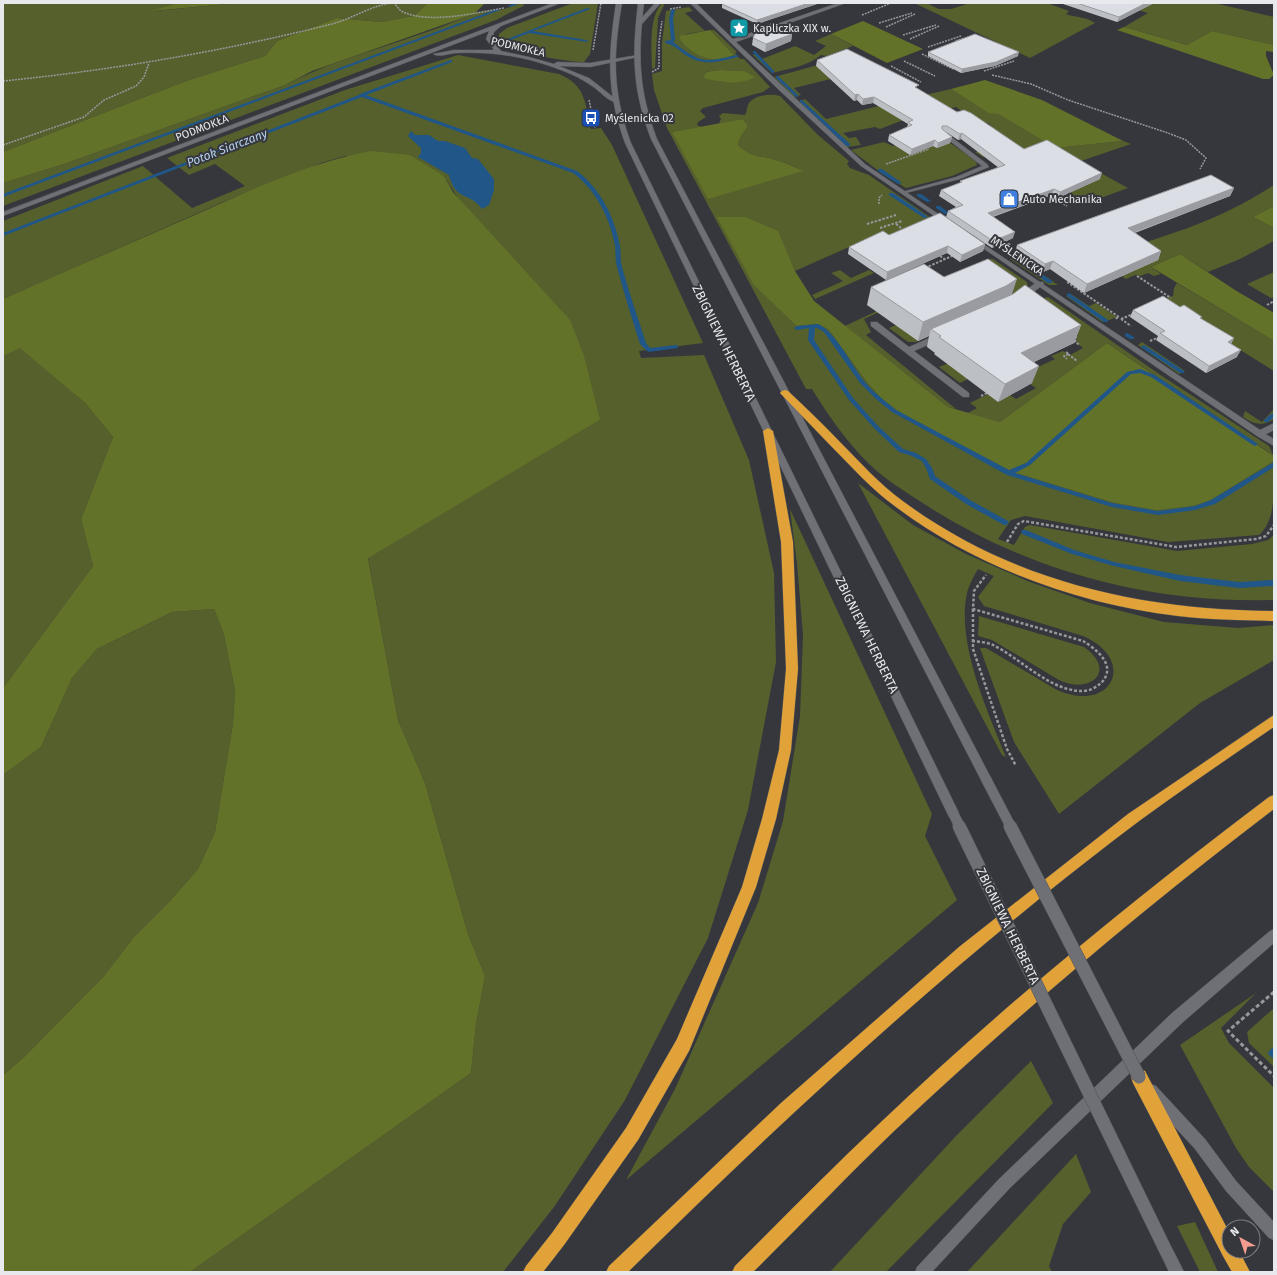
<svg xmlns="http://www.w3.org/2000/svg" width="1277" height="1275" viewBox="0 0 1277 1275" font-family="'Fira Sans',sans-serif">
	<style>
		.green { fill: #55602c; fill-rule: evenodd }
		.forest { fill: #637229 }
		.water { fill: #205688 }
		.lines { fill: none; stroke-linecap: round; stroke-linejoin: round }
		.stream { fill: #205688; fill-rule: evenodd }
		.service-casing { stroke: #515457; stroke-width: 1 }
		.minor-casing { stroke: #515457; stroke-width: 1 }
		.tertiary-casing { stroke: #515457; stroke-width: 1 }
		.secondary-casing { stroke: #515457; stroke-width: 1 }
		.motorway-casing { stroke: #515457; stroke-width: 1 }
		.path-far3 { stroke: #96989c; stroke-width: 1.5; stroke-dasharray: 2 1; stroke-linecap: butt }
		.path-far2 { stroke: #96989c; stroke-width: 2; stroke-dasharray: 2.5 1.5; stroke-linecap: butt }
		.path-far1 { stroke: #96989c; stroke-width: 2.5; stroke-dasharray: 3 2; stroke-linecap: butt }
		.path { stroke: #96989c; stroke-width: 3; stroke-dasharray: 4 2.5; stroke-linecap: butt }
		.service { fill: #6e7075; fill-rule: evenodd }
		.minor { fill: #6e7075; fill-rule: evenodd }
		.tertiary { fill: #6e7075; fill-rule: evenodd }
		.secondary { fill: #6e7075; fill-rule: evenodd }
		.motorway { fill: #e2a23a; fill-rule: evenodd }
		.secondary-bridge-far1-casing { stroke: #515457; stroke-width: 11; stroke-linecap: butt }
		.secondary-bridge-casing { stroke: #515457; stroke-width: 14; stroke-linecap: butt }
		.secondary-bridge-far1 { stroke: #6e7075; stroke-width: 10 }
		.secondary-bridge { stroke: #6e7075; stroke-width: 13 }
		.wall { fill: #bcbfc4 }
		.shaded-wall { fill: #999ba0 }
		.building { fill: #dbdee4; stroke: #999ba0 }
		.labels { text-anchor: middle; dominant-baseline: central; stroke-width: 4; stroke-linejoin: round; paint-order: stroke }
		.far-poi-label { font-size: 11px; fill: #e8e9ec; stroke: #35373c; text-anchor: start }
		.far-street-label { font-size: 11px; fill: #e8e9ec; stroke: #35373c }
		.far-water-label { font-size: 12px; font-style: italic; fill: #b5d1ef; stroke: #35373c }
		.street-label { font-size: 13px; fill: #e8e9ec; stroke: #35373c }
	</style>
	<rect width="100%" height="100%" fill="#35373c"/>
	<!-- green -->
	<g class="green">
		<path d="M3,3h175l-23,8 83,-8h190l-14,13 -33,6 -44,-4 -60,23 -12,15 -79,25 -183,71z"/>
		<path d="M519,3l6,2 -29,15 -493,186v-23l61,-19 221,-79c60,-31 128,-44 190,-72 8,-3 16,-2 24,-3 6,0 14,-5 20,-7z"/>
		<path d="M573,3h25l-8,51 -6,8c-15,0 -76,-10 -86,-20l1,-8 8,-6z"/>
		<path d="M662,3h3l-7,15 -3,50 -3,1c0,-20 -4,-50 10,-66z"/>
		<path d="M914,3h12l13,6h12l19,-6h77l22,8 -3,3c10,4 19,2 29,9l-65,35z"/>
		<path d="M1114,3h100l60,14v28l-62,-14 -25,14 -63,-18 24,-14z"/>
		<path d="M689,7l4,4 -8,2 20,18 -19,3c15,23 19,29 48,21l-24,-25h4l23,22 -2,1 5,6h4l26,28 -7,5 -60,16 -3,3 6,6 -8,5 -1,3 4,2 -29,5 130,39c-7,-4 -17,-9 -26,-11 -19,-6 -20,0 -38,-15l2,-7 8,-12 -5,-7 -24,5 2,-5 -2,-3 4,-3 22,2c2,-4 2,-9 4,-12 6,-8 22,-10 31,-7l38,39 31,26 -2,3 3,4 19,7 62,43 -25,10 -20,14 -10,-7 -81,36 -18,-40 20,95 21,-2 11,6 37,51 15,17 330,102 63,-39c0,23 3,59 -15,74l-91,7 -143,-26 -14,4 -13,19 16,6 11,-18 5,-2 147,26 75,-7 16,-4 6,-5v65c-121,4 -239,-27 -342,-91 -21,-14 -46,-28 -64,-46 -22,-22 -40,-48 -56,-74h-6l-139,-261 -13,-38 -2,-16 10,-3v-28l4,-32zM721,70l23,1 7,8 -27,3 -21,-4 2,-5 6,-2z"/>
		<path d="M831,34l22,12 -27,10 -5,-1c-13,11 -33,14 -49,18l-19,-18 3,-2 6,6 33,-13 19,9 12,-9 -11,-5z"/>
		<path d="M458,55l101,19c27,11 26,29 32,55l10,-1 11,17 91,198 -64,8 2,7 63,-3 45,105 25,113 2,89 -28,148 -40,128 -83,162 -71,107 -51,65h-313l281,-199 5,-49 9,-48 -17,-42 -43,-151 -27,-63 -30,-163 232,-137 -156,-244 -99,-20 -24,7 -98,39 -220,97v-78l140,-55 49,42 53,-22 -30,-22 -26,11 -22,-17 178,-68z"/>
		<path d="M829,62l18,13 -53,13 7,7 -7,2 -20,-20z"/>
		<path d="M951,89l37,24h11l56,35 68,-7 8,3 -53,18 -80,-10 -15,5 -8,-5 36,-11 -19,-13 -2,-4 -18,-6 -16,-11 -18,4 -17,-15z"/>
		<path d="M805,99l21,20 61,-15 19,15 -26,10 -5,-2 -32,6 6,5 7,-1 5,8 -14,2 -48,-45z"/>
		<path d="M929,134l14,4 33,23 1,4 -25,11 -46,12 -22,-13 -33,-25 33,-8 9,4z"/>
		<path d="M1021,163l76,8 31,17 -41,15z"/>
		<path d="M1274,185v21l-21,11 21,11v13l-34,18 -32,13 -28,-18 -29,13 10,7 -7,2 -6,-3 -8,3 -5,-1 -9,4 -33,-22c66,-18 123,-34 181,-72z"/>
		<path d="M1014,255l44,30h-9l-39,-26z"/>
		<path d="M987,259h6l34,23 1,4 -20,13 -92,43h-8l-19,-14 7,-3 30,-35 -62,29 7,13 -5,3 90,74 -8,-2 -103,-81z"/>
		<path d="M840,270l11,8 18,-8 5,3 -59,26 -3,-4 31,-14 -12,-8z"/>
		<path d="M1274,272v25l-3,1 -24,-14z"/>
		<path d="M1177,283l97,58v30l-114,-71 13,-4 1,-8z"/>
		<path d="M1071,294l18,12 7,-3 21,14 -13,5 -3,-1 -35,-25z"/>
		<path d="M1048,297l114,79 107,70 4,9 -166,-112 -107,79 -32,-9 9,-5 -7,-5 18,-9 10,8 12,-7 6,4 20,-11 -6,-4 -21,-26 -49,25 -21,-16 64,-25 35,25 17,-8 -4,-3 12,-5 7,4 13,-7 -7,-6 3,-16 -35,-28z"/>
		<path d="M1142,342l3,2 40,27 -6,3 -41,-29z"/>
		<path d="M20,347l65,56 28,34 -32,82 12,47 -90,122v-332z"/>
		<path d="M1274,409v10c-11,8 -21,5 -31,-2l2,-6 17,11z"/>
		<path d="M858,483l55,42 53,29 64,28 60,21 74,19 74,6 36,-3v35l-74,43 -141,111 -45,-72 -34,-94h6l71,42c55,24 81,-30 26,-54l-99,-30 -6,-9 16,-21 -16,-7c-4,7 -9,16 -11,24 -11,50 21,119 39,164l-4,-2z"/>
		<path d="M790,509l142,305 -7,22 32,64 -331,280 49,-91 83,-186 25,-82 17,-105 3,-81 -6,-71z"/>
		<path d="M214,609l10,26 11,56 -2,32 -18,109 -17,37 -30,34 -34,34 -31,40 -80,81 -20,17v-300l38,-28 31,-69 25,-29 75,-37z"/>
		<path d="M979,616l105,31c34,24 6,48 -25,33l-67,-40 -14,-4z"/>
		<path d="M1256,993l-35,35 8,15 45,45v104l-25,-25 -13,-19 -56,-103z"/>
		<path d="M1274,1008v59l-25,-24 -2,-11z"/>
		<path d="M1031,1061l22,42 -167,169h-56l126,-136z"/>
		<path d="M1076,1154l15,38 -28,32 -14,42 3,6h-85z"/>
		<path d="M1195,1222l23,50h-18l-23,-46z"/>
	</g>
	<!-- forest -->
	<g class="forest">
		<path d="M178,3h60l-86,8z"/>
		<path d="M428,3h57l-11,11 -162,57 -27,14 -221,79 -61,19v-31l183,-71 79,-25 12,-15 60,-23 44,4 33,-6z"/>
		<path d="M863,21l60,28 -36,14 -56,-29z"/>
		<path d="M1124,27l63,18 25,-14 62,14v7l-8,-1v5l8,19 -5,4h-6l-146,-49z"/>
		<path d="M710,30l24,25c-7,2 -15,5 -22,4 -11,-1 -30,-12 -33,-23z"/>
		<path d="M721,70l23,1 11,6c-16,9 -36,5 -52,1l2,-5 6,-2z"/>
		<path d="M985,80l57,20 81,41 -68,7 -56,-34 -11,-1 -37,-24z"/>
		<path d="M743,119l5,7 -8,12 -2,7c18,15 19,9 38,15 9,2 18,7 27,11l-95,28 -36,-67z"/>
		<path d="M371,151l39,4 34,21 9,16 117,128 14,36 16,64 -232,138 30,162 27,63 43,151 17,42 -9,48 -5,49 -281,199h-187v-197l20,-17 80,-81 31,-40 34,-34 30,-34 17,-37 18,-109 2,-32 -11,-56 -10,-26 -42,3 -75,37 -25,29 -31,69 -38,28v-87l90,-122 -12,-47 32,-82 -28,-34 -65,-55 -17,8v-57c65,-29 130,-57 194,-85 56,-25 114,-52 174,-63z"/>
		<path d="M1274,206v22l-21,-11z"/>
		<path d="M717,217h28l33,14 17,40 19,30 134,106 52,15 107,-79 167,113v5l-63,39 -19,6 -36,4 -44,-8 -102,-31 -94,-49 -18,-11 -17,-13 -15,-17 -37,-51 -11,-6 -21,2 -43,-41z"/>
		<path d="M1180,254l55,36 39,23v28l-123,-74z"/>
	</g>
	<!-- water -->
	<path class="water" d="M411,131l4,4h14l9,6h7l20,7 7,10 6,1 16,20v11l-5,15 -7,4c-13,-18 -26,-7 -33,-34l-31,-18 3,-4v-5l-13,-12z"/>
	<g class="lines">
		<!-- stream -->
		<g class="stream">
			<path d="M515,3h6l-11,4 -2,-1z"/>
			<path d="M587,8l3,1 -57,22 53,9 2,1 -1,1 -58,-9 -24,9 -3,-1z"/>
			<path d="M497,9l3,1 -497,187v-3z"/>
			<path d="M673,9l2,1 -2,9 2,21 -2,2c28,21 30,21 64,13h1v2c-21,5 -35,10 -54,-3 -6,-5 -12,-10 -19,-11v-2l6,-1 -2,-21 2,-9z"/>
			<path d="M753,51h2l19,20v2h-2l-19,-20z"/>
			<path d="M451,60h1v2l-86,33 211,76c23,17 38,47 43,75 1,7 0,14 2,21 7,26 16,51 24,76l4,5 26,-3 2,1v2l-29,4 -2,-1 -7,-7c-8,-25 -16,-51 -23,-77 -2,-7 -1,-14 -2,-21 -5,-28 -19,-56 -42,-73l-211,-76 -359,139v-3l356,-138 1,-1z"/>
			<path d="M776,76h2l20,19v2h-2l-20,-19z"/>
			<path d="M800,100h2l48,44v2h-4l-46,-44z"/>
			<path d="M878,169h4l20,14 -4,1 -20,-13z"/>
			<path d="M889,193h4l35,24 -4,1 -35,-23z"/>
			<path d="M917,194h4l10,7 -4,1 -10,-6z"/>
			<path d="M936,206h4l9,7 -4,1 -9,-6z"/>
			<path d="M1012,254l40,27v2h-4l-38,-26 -1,-1z"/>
			<path d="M1069,293l39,27v2h-4l-37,-26v-2z"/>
			<path d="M818,324c17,7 34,42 46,57 9,11 21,20 32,29l113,60 17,-7 101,-91 13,-3 15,6 103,69 -3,2 -2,-1 -102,-68 -11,-4 -9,1 -101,91 -15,8 97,30 46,8 37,-5 16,-6 63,-38v5l-59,37 -20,6 -37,5 -46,-8 -105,-32 -115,-63 -16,-13 -16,-16 -36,-51 -7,-4h-2l-1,12 39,58 25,28 25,23 13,4 10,6 6,9 3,8 35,24 38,21 1,2 -3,2h-2l-38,-21 -36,-25 -4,-11 -4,-7 -10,-5 -13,-4 -25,-24 -25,-28 -41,-60 1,-12 -12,2 -3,-2 3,-2z"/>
			<path d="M1127,333l7,4v2h-4l-5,-3v-2z"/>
			<path d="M1144,345l40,26v2h-4l-38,-25 -1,-1z"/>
			<path d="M1274,412v5l-6,5h-4v-2z"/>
			<path d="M1022,530h4l48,20 40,12 66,13 59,7 35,-2v6l-35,2 -59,-7 -66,-15 -42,-12 -50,-20 -1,-2z"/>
			<path d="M1274,1047v10l-1,1 -3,-2 -2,-3 2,-3z"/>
		</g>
		<!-- service casing -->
		<g class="service-casing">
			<g id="service">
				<path d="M942,133h4l41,31 2,3 -29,12 -58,15v-2l54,-15 26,-11 -40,-31z"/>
				<path d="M1037,282h6l1,2 -19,15h-6v-4z"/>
				<path d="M871,322h6l32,25 27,-12h6v4l-28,12 55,42v4h-6l-92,-71z"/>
				<path d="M1260,431l14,8v7l-17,-10v-4z"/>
			</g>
		</g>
		<!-- minor casing -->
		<g class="minor-casing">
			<g id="minor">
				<path d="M690,3h6l37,36 105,-36h8l-110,39 129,122 85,58v2h-4l-85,-58 -82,-76z"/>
				<path d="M973,237l287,193 14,-7v7l-11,6h-6l-286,-196 -2,-1z"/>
			</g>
		</g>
		<!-- tertiary casing -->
		<g class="tertiary-casing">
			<g id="tertiary">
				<path d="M553,3h8l-60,23 -7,6 -2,7 9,12 28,6 25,7 3,-2 33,1 48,-8v2l-48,10 -31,-1 30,12 28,22v2c-8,1 -18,-12 -25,-16 -18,-13 -41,-20 -62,-26 -24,-6 -48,-8 -73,-7 -7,0 -18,5 -24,1l21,-4h40l-8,-11 3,-8 -486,185v-4z"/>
				<path d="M655,3h6l-20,22h-4v-2z"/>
			</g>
		</g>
		<!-- secondary casing -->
		<g class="secondary-casing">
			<g id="secondary">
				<path d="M616,3h6c-9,53 -10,88 9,140l326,666 2,4 -2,4 -4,1 -4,-1 -324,-674c-19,-52 -17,-87 -9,-140z"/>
				<path d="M638,3h6c-6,52 -6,86 13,136l333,637 2,3 -2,3 -4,2 -4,-2 -331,-643c-19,-50 -19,-84 -13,-136z"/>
				<path d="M1274,929v14l-92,80 -173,166 -77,83h-17l2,-5 82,-88 173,-166 98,-82z"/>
				<path d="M1151,1084l5,2 49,53 31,42 38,41v18l-5,-2 -43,-47 -31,-42 -49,-53 -2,-5 2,-5z"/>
				<path d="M1168,1248l5,2 11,22h-15l-8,-17 2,-5z"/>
			</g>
		</g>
		<!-- motorway casing -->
		<g class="motorway-casing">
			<g id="motorway">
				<path d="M785,390l3,1c17,16 34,32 50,49 21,21 41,44 66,62 109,80 237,108 370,109v10c-32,-1 -64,-1 -96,-5 -100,-12 -202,-49 -282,-109 -25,-18 -45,-41 -66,-62 -16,-17 -32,-33 -48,-50l-2,-2 2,-2z"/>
				<path d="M768,428l5,3 20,111 5,127 -7,81 -15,69 -20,68 -67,164 -51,89 -74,105 -21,27h-20l3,-6 26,-33 74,-105 51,-89 65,-152 20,-68 17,-69 7,-81 -5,-127 -18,-111z"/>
				<path d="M1274,715v12c-54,37 -108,73 -160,113 -172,132 -332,280 -486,432h-22l3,-6 172,-163 178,-156 169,-133z"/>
				<path d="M1274,795v14c-133,101 -260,209 -382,324 -47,45 -92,93 -139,139h-21l3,-6c48,-48 96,-97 145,-143 123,-117 254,-224 389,-326z"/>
				<path d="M1139,1069l6,2 84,161v19h10l11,21h-18l-9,-16 -90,-173 -2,-6 2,-6z"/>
			</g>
		</g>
		<!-- path-far3 -->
		<g class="path-far3">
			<path d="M670,9l11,-2"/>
			<path d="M862,15l29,-12"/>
			<path d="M879,23l33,-10"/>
			<path d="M886,27l29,-13"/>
			<path d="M903,35l33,-10"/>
			<path d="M910,39l29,-13"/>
			<path d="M956,43l-1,-2 10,-3"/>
			<path d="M928,47l33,-11"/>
			<path d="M593,50l8,-47"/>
			<path d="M922,54l31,15"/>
			<path d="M904,61l31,15"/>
			<path d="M891,66l30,16"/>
			<path d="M984,71l30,-10"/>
			<path d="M652,72l7,-4v-26l3,-21"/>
			<path d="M992,75l39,9 37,16 100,33 18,7 20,18 -6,11"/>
			<path d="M3,81c111,-11 221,-30 329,-57 19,-5 35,-16 54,-20l8,-1c3,3 5,7 9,9 27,12 72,1 101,-4"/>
			<path d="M589,100l6,28"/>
			<path d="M3,145l81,-28 20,-17 32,-14 8,-9 5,-14"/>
			<path d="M886,164l43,-15"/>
			<path d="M1048,195l19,11"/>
			<path d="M879,204v-6l3,-3"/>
		</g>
		<!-- path-far2 -->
		<g class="path-far2">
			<path d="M867,224l29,-9"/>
			<path d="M896,224l5,4"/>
			<path d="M880,228l22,-7"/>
			<path d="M940,256l5,3"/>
			<path d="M925,268l27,-12"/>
			<path d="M1137,276l34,22"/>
			<path d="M1067,282l52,35 -4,2"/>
			<path d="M1267,305l7,-4"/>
			<path d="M1121,319l12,-5"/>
			<path d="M1121,319l10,7"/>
			<path d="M1076,336l-1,6 5,3"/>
			<path d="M1150,341l7,-3"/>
			<path d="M1066,352l3,2 -5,2 3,3"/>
			<path d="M1068,354l9,7"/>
			<path d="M981,396l6,-3"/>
		</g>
		<!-- path-far1 -->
		<g class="path-far1">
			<path d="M1007,542l11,-18 6,-3 152,26 81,-8 9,-3 8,-11"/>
			<path d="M973,609v40l34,100 9,17"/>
			<path d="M972,641c7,1 15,1 21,4 27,13 58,47 90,46 7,0 14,-4 19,-9 15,-17 -6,-33 -19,-41l-110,-32 1,-18 12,-16"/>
		</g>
		<!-- path -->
		<path class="path" d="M1274,992l-46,39 46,45"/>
		<!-- service -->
		<use href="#service" class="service"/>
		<!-- minor -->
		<use href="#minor" class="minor"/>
		<!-- tertiary -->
		<use href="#tertiary" class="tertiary"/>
		<!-- secondary -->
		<use href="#secondary" class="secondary"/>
		<!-- motorway -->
		<use href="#motorway" class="motorway"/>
		<!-- secondary-bridge-far1 casing -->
		<g class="secondary-bridge-far1-casing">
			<g id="secondary-bridge-far1">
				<path d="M986,779l25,48"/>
				<path d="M953,813l7,14"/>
			</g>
		</g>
		<!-- secondary-bridge casing -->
		<g class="secondary-bridge-casing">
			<g id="secondary-bridge">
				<path d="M959,826l209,429"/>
				<path d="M1010,826l129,251"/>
			</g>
		</g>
		<!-- secondary-bridge-far1 -->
		<use href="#secondary-bridge-far1" class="secondary-bridge-far1"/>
		<!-- secondary-bridge -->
		<use href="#secondary-bridge" class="secondary-bridge"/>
	</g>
	<!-- wall -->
	<g class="wall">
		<path d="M722,3h98l-63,21 -35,-16z"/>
		<path d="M1060,3h94l-37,19z"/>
		<path d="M792,34l-1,7 -26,11 -13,-7 1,-7z"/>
		<path d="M928,52l90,4 -23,10 -34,7 -33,-17z"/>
		<path d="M817,60l101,29 39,23 67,37 76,30 -42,19 -6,-3 -59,22 20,21 -21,10 -46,-31 2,-6 8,-4 -17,-11 2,-6 19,-7v-2l39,-13 -38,-29 -3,1 -12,-8h-1l7,5 -2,6 -13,5 -4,-2 -23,9 -22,-14 1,-6 18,-8 1,-3 -35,-21 -11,2 -5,-5 -3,1 -38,-35z"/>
		<path d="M1234,188l-4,8 -95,37 26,18 -3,9 -74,33 -34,-24 -7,3 -28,-19 2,-8z"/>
		<path d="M889,235l96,9 -2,7 -23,11 -13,-9 -61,27 -38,-26 1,-7z"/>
		<path d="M944,277l68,17 69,31 -7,18 -40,19 -2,21 -34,19 -64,-48 1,-1 -8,-6 2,-11 -11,5 -51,-36 4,-18z"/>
		<path d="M1180,307l54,31 -3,6 6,13 -31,16 -50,-33 2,-4 -28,-19 3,-7z"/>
	</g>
	<!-- shaded-wall -->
	<g class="shaded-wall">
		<path d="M809,3h11l-63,21v-4z"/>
		<path d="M1146,3h8l-37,19 2,-5z"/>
		<path d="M792,34l-1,7 -26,11 1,-8z"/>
		<path d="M1019,52l-1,4 -23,10 -34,7 1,-4z"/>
		<path d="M858,94l-1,6 -3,1 1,-6z"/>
		<path d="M874,97l-1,6 -11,2 1,-6z"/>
		<path d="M962,133l-1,6 -3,1 2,-6z"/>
		<path d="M952,137l-2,6 -13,5 1,-5z"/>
		<path d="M935,140l-2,6 -23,9 2,-6z"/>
		<path d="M1102,173l-2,6 -42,19 2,-6z"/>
		<path d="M1234,188l-4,8 -105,40 3,-8z"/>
		<path d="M1054,189l-2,6 -66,24 2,-6z"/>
		<path d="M1015,232l-2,6 -21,10 1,-7z"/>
		<path d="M985,244l-2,7 -23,11 2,-7z"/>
		<path d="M948,246l-1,7 -61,27 1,-8z"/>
		<path d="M1161,251l-3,9 -74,33 3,-9z"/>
		<path d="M1053,261l-3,8 -7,3 2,-8z"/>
		<path d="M1017,279l-6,18 -80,32 -2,7 -11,5 5,-19z"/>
		<path d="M1081,325l-7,18 -59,28 6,-18z"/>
		<path d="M1234,338l-4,7 -2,-3z"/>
		<path d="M1241,350l-4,7 -31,16 3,-7z"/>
		<path d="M1039,366l-7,17 -34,19 7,-18z"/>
	</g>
	<!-- building -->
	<g class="building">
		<path d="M724,3h85l-52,17 -35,-16z"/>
		<path d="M1077,3h69l-27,14z"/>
		<path d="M771,24l21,10 -26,10 -13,-6 4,-9z"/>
		<path d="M975,34l44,18 -23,10 -34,7 -34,-17z"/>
		<path d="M847,49l72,36 -4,2 42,25 7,-2 7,3 53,36 23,-9 55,33 -42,19 -6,-3 -66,24 27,19 -22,9 -45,-30 15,-6 -22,-15 21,-8 -2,-1 45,-16 -43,-32 -2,1 -13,-8h-5v3l10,8 -14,6 -3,-3 -23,9 -23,-14 23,-10 -4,-3 5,-2 -39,-23 -11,2 -5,-5 -3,1 -38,-35z"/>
		<path d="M1211,175l23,13 -106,40 33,23 -74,33 -34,-23 -8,3 -28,-19z"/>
		<path d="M940,213l45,31 -23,11 -14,-9 -61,26 -38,-25 34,-16 6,4z"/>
		<path d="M988,259l29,20 -11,7 -83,36 -52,-35 53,-23 20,13z"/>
		<path d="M1025,285l56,40 -60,28 18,13 -34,18 -66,-47 2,-1 -10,-7 82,-35z"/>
		<path d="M1163,296l17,11 4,-2 18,12 -2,1 34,20 -6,4 13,8 -32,16 -49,-33 5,-2 -32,-21z"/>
	</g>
	<!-- icons -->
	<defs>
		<g id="sight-square" transform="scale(1)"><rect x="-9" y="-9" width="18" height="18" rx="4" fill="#0f9aa8" stroke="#35373c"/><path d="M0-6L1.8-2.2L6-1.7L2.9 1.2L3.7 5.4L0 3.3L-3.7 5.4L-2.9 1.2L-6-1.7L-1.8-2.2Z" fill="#fff"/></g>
		<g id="bus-square" transform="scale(1)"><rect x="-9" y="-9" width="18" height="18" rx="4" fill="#1a4fb4" stroke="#35373c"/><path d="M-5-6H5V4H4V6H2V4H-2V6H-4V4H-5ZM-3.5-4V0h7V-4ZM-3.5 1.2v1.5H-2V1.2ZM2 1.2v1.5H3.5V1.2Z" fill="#fff"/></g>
		<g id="shop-square" transform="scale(1)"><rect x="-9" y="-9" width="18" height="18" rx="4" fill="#3f7fe0" stroke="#35373c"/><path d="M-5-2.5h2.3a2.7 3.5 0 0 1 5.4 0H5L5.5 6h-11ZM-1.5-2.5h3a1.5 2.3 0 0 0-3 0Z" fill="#fff"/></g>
	</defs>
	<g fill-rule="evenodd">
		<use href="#sight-square" x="739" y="28"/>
		<use href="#bus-square" x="591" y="118"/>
		<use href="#shop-square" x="1009" y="199"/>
	</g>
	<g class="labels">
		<!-- far-poi labels -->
		<g class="far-poi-label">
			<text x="753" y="28">Kapliczka XIX w.</text>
			<text x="605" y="118">Myślenicka 02</text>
			<text x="1023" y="199">Auto Mechanika</text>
		</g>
		<!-- far-street labels -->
		<g class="far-street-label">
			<text transform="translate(518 47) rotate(13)">PODMOKŁA</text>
			<text transform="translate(202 128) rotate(-21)">PODMOKŁA</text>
			<text transform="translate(1017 256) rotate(34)">MYŚLENICKA</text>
		</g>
		<!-- far-water labels -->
		<g class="far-water-label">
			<text transform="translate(227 148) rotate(-21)">Potok Siarczany</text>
		</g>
		<!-- street labels -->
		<g class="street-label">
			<text transform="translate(724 343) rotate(64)">ZBIGNIEWA HERBERTA</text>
			<text transform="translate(867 635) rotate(64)">ZBIGNIEWA HERBERTA</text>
			<text transform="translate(1008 926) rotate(64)">ZBIGNIEWA HERBERTA</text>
		</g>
	</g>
	<!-- border -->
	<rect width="1277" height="1275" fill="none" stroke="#e8e9ec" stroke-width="8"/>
	<!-- north arrow -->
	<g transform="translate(1241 1239) rotate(320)"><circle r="19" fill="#35373c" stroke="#7d7e82"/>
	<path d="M0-3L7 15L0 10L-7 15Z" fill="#f59c91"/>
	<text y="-6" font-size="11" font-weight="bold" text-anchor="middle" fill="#e8e9ec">N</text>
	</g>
</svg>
